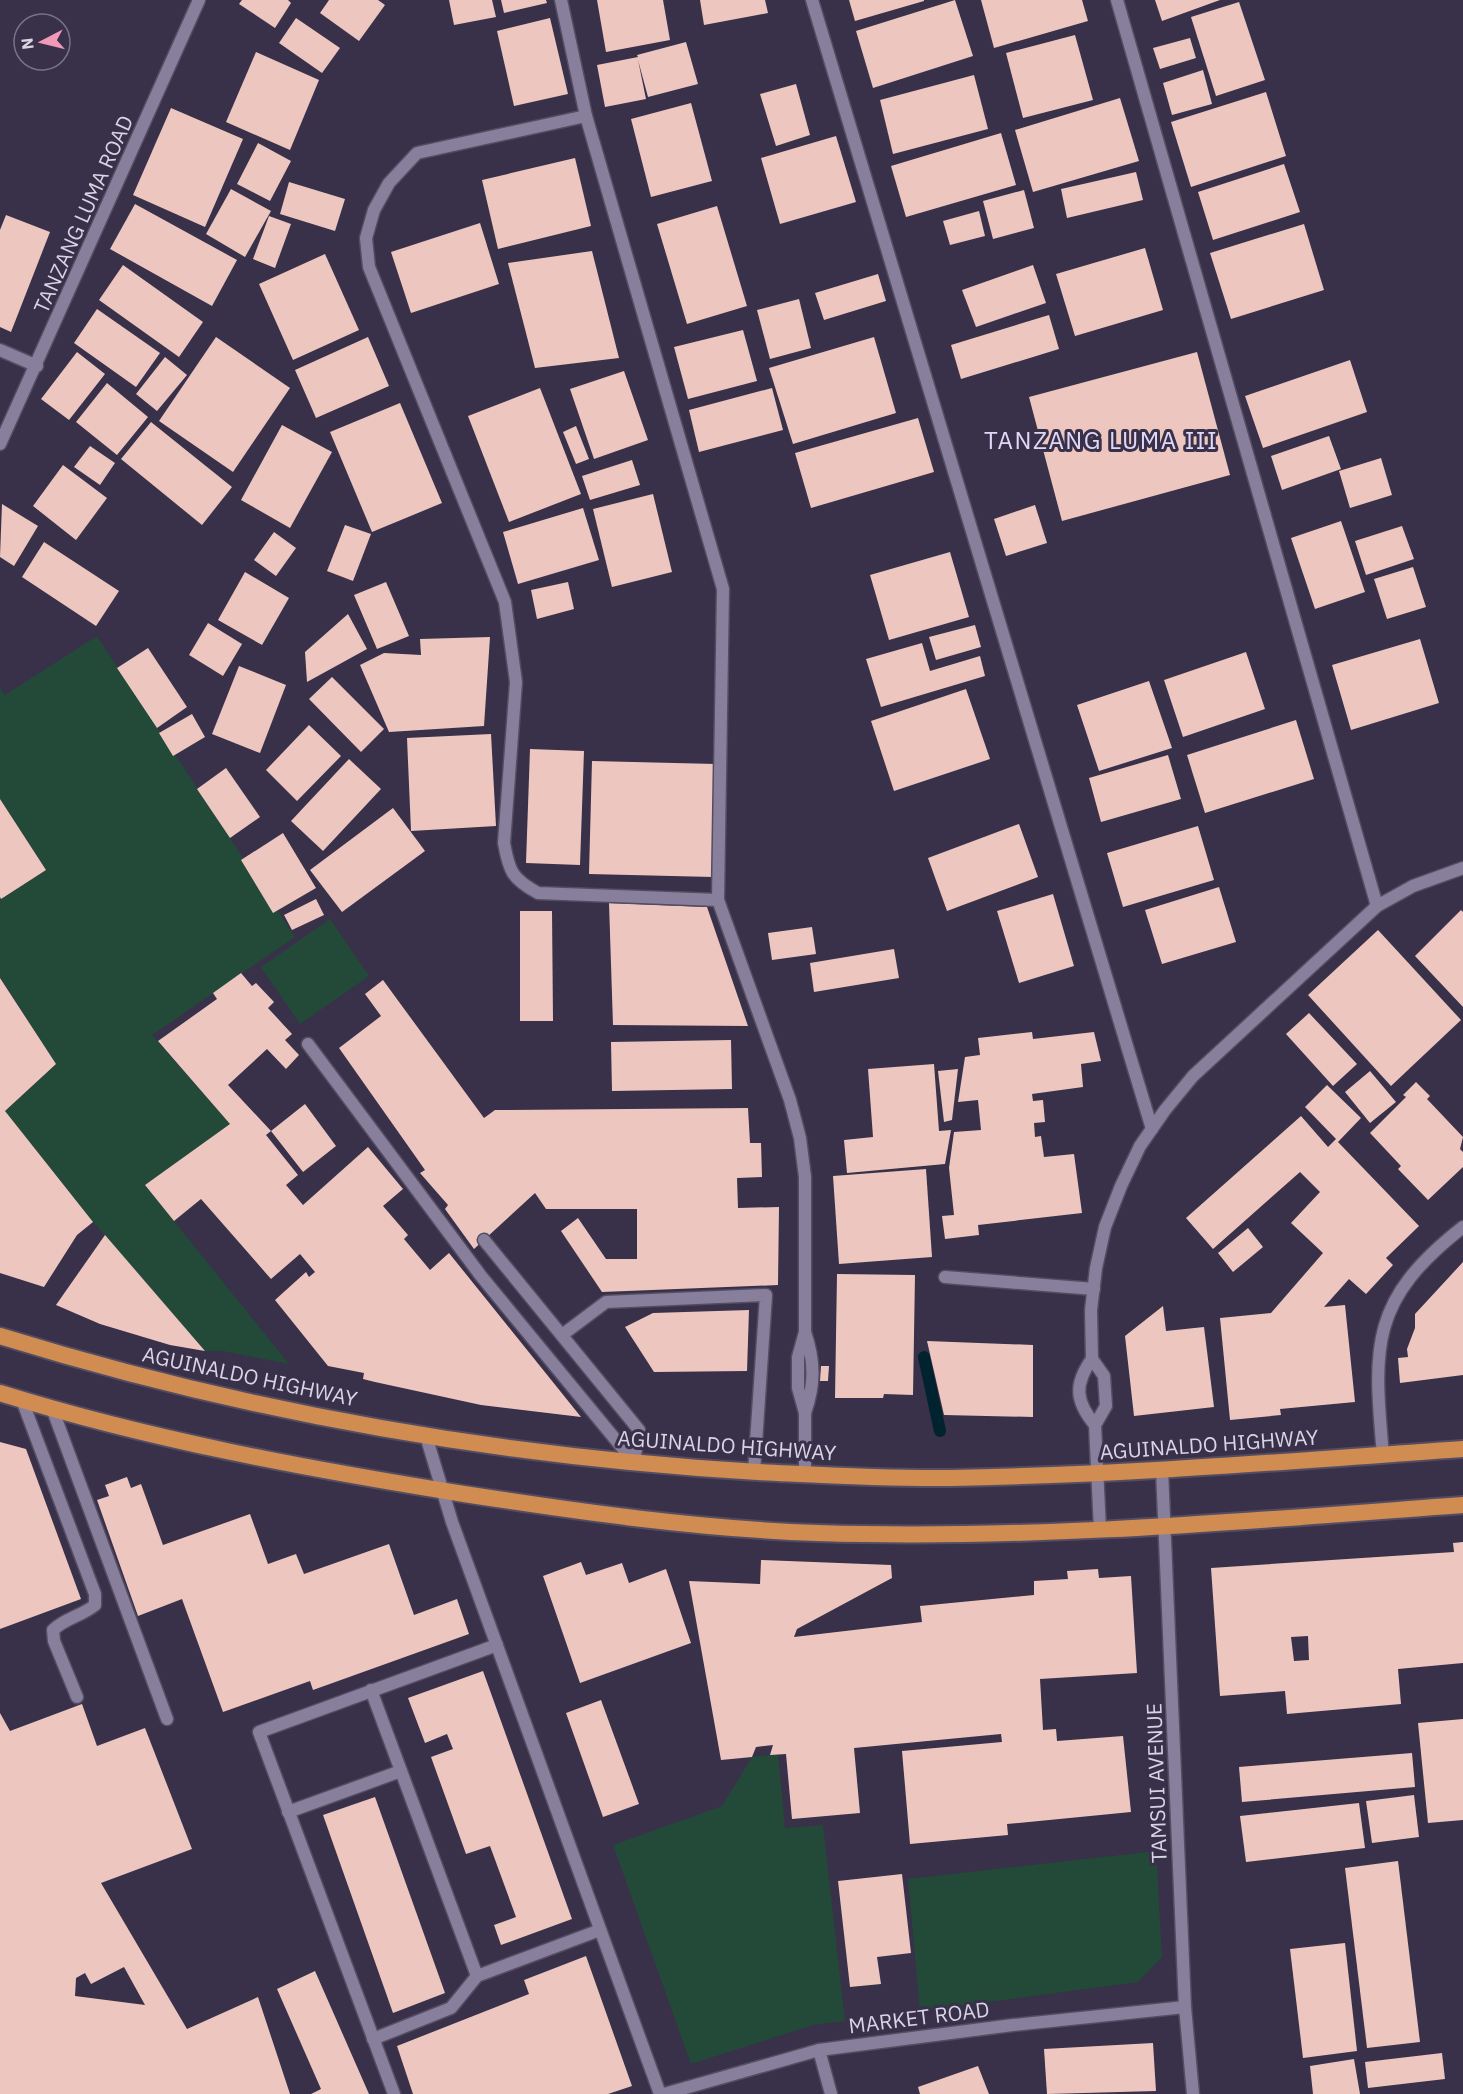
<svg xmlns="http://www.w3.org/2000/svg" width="1463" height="2094" viewBox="0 0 1463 2094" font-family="'IBM Plex Sans',sans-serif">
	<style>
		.green { fill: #234a38 }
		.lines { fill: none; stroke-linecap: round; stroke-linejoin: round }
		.stream { stroke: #00232f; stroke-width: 12 }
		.building { fill: #edc7bf; fill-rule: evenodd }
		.service-casing { stroke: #544d62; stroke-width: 15 }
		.minor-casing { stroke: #544d62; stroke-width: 15 }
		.tertiary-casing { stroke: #544d62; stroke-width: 15 }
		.trunk-casing { stroke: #544d62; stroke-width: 20 }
		.service { stroke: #887f9c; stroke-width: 12 }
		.minor { stroke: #887f9c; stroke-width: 12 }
		.tertiary { stroke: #887f9c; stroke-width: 12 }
		.trunk { stroke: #d18c52; stroke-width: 16 }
		.labels { text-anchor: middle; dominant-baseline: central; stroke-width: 6; stroke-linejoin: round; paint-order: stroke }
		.street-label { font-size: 21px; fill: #d9d4e4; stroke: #39304a }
		.quarter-label { font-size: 24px; letter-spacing: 1.5px; fill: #e1d7f7; stroke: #39304a }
	</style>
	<rect width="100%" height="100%" fill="#39304a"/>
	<!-- green -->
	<g class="green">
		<path d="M97,636l198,301 -143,98 78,89 -85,61 144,179 -66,-13h-18l-112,-129 -88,-111 51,-47 -56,-87v-80l46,-27 -46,-71v-112l5,8z"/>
		<path d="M330,919l39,57 -69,48 -39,-57z"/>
		<path d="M778,1754l7,74 38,-3 22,196 -32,4 -122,39 -78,-219 109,-39 30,-49z"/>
		<path d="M1156,1851l6,106 -24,25 -218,29 -12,-132z"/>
	</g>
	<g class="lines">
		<!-- stream -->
		<path class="stream" d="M924,1357l16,74"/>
	</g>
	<!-- building -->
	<g class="building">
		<path d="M242,0h46l3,3 -16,25 -36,-24z"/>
		<path d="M329,0h49l7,5 -26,36 -39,-28z"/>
		<path d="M449,0h43l4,17 -42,8z"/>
		<path d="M501,0h45l1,3 -43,10z"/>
		<path d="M597,0h66l7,40 -64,12z"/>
		<path d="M700,0h65l3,13 -64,12z"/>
		<path d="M849,0h75v1l-69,20z"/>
		<path d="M955,0l18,56 -100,32 -17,-57z"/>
		<path d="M981,0h101l6,21 -94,27z"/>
		<path d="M1155,0h65l-58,21z"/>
		<path d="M1239,2l26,78 -49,16 -25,-79z"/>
		<path d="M296,18l44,30 -18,25 -43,-30z"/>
		<path d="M550,18l18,76 -54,12 -17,-75z"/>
		<path d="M1075,35l18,65 -70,18 -17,-65z"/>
		<path d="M1190,38l6,20 -36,11 -7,-21z"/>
		<path d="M686,42l12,42 -50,13 -10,-37 8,39 -41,8 -8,-42 41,-8 -1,-2z"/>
		<path d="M256,52l63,28 -29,70 -64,-28z"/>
		<path d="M1203,70l9,34 -40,11 -9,-32z"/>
		<path d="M974,75l14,54 -95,25 -13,-54z"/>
		<path d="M796,84l14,51 -34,11 -16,-52z"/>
		<path d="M1266,92l20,64 -95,31 -20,-65z"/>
		<path d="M1120,98l19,63 -106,31 -18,-62z"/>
		<path d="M691,103l21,78 -61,16 -20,-78z"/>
		<path d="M171,108l72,31 -38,88 -72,-32z"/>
		<path d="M1001,133l15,52 -110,32 -15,-51z"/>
		<path d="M836,136l20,66 -76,22 -19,-66z"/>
		<path d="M258,143l33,18 -21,40 -33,-17z"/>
		<path d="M575,158l16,68 -93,23 -16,-69z"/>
		<path d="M1284,164l16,48 -87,28 -15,-48z"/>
		<path d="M1136,172l7,28 -76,18 -6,-29z"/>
		<path d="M289,182l56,17 -10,32 -55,-17z"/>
		<path d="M231,189l40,22 -26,46 -39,-23z"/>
		<path d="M1024,190l10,38 -41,11 -10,-38z"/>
		<path d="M135,204l102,56 -25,46 -102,-57z"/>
		<path d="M717,206l30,100 -60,18 -30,-100z"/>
		<path d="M979,211l6,25 -35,9 -7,-24z"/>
		<path d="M6,215l44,17 -39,100 -11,-5v-97z"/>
		<path d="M269,216l22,8 -16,44 -22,-9z"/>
		<path d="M480,223l19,61 -88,29 -20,-61z"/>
		<path d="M1304,224l20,66 -93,29 -21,-66z"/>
		<path d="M1145,248l18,62 -88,26 -19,-62z"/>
		<path d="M592,251l27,107 -84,10 -27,-105z"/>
		<path d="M325,254l34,76 -66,30 -34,-76z"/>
		<path d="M123,265l80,57 -24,35 -80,-57z"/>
		<path d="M1033,265l13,38 -70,24 -14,-37z"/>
		<path d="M878,274l8,27 -62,19 -9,-27z"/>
		<path d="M799,299l12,49 -41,11 -13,-49z"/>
		<path d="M97,309l63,44 -24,34 -62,-44z"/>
		<path d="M1049,315l10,34 -98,30 -10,-34z"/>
		<path d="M743,330l14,51 -69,18 -14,-52z"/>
		<path d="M216,337l74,51 -57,84 -74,-51z"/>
		<path d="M368,337l21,49 -73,32 -21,-48z"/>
		<path d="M874,337l22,76 -103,31 -24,-76z"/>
		<path d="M77,352l28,22 -36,46 -28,-21z"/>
		<path d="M1197,352l33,123 -168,46 -33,-124z"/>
		<path d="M165,357l22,18 -30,36 -21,-17z"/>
		<path d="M1350,360l17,52 -104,36 -18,-52z"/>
		<path d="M624,371l24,69 -54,19 -24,-70z"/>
		<path d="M107,383l41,34 -31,38 -41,-33z"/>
		<path d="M540,388l41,106 -72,28 -41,-106z"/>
		<path d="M772,388l11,42 -84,22 -10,-42z"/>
		<path d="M400,403l42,100 -70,29 -42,-100z"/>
		<path d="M918,418l16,54 -123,36 -16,-55z"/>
		<path d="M151,422l81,65 -30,38 -81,-66z"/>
		<path d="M282,425l50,27 -42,76 -49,-28z"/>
		<path d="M576,426l13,33 -13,5 -13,-32z"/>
		<path d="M1329,436l12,33 -59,21 -11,-34z"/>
		<path d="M90,446l25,17 -15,22 -26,-18z"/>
		<path d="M1381,458l11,37 -42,13 -11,-37z"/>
		<path d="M632,460l8,25 -50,15 -8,-24z"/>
		<path d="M63,465l44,33 -31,42 -43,-34z"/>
		<path d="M653,494l19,78 -60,15 -19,-78z"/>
		<path d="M2,504l36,22 -24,40 -14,-9z"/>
		<path d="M1035,505l12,38 -41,13 -12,-37z"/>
		<path d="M583,508l16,52 -81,24 -15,-52z"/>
		<path d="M1341,521l24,71 -50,17 -24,-71z"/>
		<path d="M345,525l26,9 -18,47 -26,-10z"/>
		<path d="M1402,526l12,33 -48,16 -11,-34z"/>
		<path d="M274,532l22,16 -20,28 -22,-16z"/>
		<path d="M44,542l75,49 -23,35 -74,-49z"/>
		<path d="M950,552l19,65 -80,23 -19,-65z"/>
		<path d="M1413,567l13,40 -39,12 -13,-40z"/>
		<path d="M245,572l44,26 -27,47 -44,-25z"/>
		<path d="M386,582l23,54 -32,13 -23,-54z"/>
		<path d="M568,582l6,27 -37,10 -6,-29z"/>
		<path d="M348,614l19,35 -60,33 -2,-30z"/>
		<path d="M208,623l34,21 -19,32 -34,-21z"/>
		<path d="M975,625l6,22 -45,13 -7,-23z"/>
		<path d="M490,637l-6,89 -95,6 -29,-67 24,-12 37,2 -1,-16z"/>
		<path d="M1420,639l19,64 -88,27 -19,-65z"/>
		<path d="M922,643l8,28 50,-15 5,20 -104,31 -15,-48z"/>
		<path d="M148,648l39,59 -30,21 -40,-60z"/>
		<path d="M1246,652l19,57 -82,28 -19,-57z"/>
		<path d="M239,666l47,19 -26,68 -48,-19z"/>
		<path d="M332,677l52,52 -23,23 -52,-53z"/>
		<path d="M1149,681l23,67 -73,23 -22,-66z"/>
		<path d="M966,689l24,70 -96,32 -23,-70z"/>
		<path d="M192,714l13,23 -32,19 -14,-23z"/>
		<path d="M1296,720l18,59 -109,34 -18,-58z"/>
		<path d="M309,725l32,31 -44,45 -31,-31z"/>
		<path d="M491,734l5,92 -85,5 -4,-93z"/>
		<path d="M530,749l54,2 -4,114 -54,-2z"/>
		<path d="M1168,755l13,44 -80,23 -12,-44z"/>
		<path d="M349,759l32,30 -58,62 -32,-30z"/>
		<path d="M592,761l124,3 -3,113 -124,-3z"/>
		<path d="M226,768l34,49 -30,21 -33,-49z"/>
		<path d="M0,799l46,71 -45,29 -1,-2z"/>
		<path d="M393,808l32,43 -83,61 -32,-42z"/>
		<path d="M1019,824l19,53 -91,34 -19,-53z"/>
		<path d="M1198,826l16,54 -91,27 -16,-54z"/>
		<path d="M283,833l33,55 -43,25 -32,-53z"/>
		<path d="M1219,887l17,55 -74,22 -17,-54z"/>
		<path d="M1053,894l21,72 -55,17 -22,-72z"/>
		<path d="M316,899l8,16 -32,15 -8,-15z"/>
		<path d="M609,903l98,4 41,119 -135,-1z"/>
		<path d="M1461,910l2,2v95l-48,-51z"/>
		<path d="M520,911h32l1,110h-33z"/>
		<path d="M812,927l4,27 -44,6 -4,-27z"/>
		<path d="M1378,930l83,90 -70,66 -83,-91z"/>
		<path d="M894,949l5,29 -85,14 -4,-29z"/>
		<path d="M241,973l11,13 4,-3 18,19 -6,6 24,26 -7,6 14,15 -13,14 -19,-20 -39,36 43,46 34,-27 31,42 -33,26 -32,-41 -5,4 32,40 -12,10 17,20 65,-58 35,42 -20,17 25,29 -4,4 26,31 19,-17 132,164 -100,-12 -106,-23 -12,-3 1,-6 -36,-7 -53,-66 31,-28 3,5 6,-5 -15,-18 -29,25 -70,-80 -27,22 -29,-36 85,-61 -72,-83 59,-42 -4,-6z"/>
		<path d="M0,978l56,86 -51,47 88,111 -16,13 -33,52 -44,-14z"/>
		<path d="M383,980l101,138 11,-8 253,-2 2,35h11l1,34 -25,1 1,30 41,-1 -1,78 -176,7 -41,-61 17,-13 28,41h31v-50h-91l-11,-16 -61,56 -29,-40 3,-4 -28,-32 5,-3 -86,-122 42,-32 -16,-22z"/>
		<path d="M1309,1013l48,51 -24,22 -47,-52z"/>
		<path d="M1032,1032l1,7 61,-7 7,29 -20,3 2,23 -51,7 1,7 10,-1 2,22 -11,1 1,14 6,-1 3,21 30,-3 8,59 -104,12 1,10 -34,4 -3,-23 12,-1 -5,-47 5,-36 27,-2 -3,-30 -20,2 7,-45 15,-2 -2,-17z"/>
		<path d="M731,1040l1,49 -120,2 -1,-49z"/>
		<path d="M934,1064l5,67 12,-1 -6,34 -98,9 -3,-33 29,-3 -5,-68z"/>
		<path d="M958,1069l-6,51 -8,2 -6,-51z"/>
		<path d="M1370,1071l26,31 -26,21 -25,-31z"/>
		<path d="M1416,1082l14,14 -3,3 36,38 -3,12 3,3v15l-35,33 -30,-31 3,-3 -31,-33 36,-36 -3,-2z"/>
		<path d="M1327,1085l34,33 -23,24 81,84 -33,32 7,7 -27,29 -17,-15 -25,28 21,-2 10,97 -75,7 1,6 -51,5 -10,-102 51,-5 52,-60 -32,-30 29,-31 -20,-20 -87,77 -27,-31 115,-102 27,31 8,-8 -31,-32z"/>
		<path d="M926,1169l6,88 -93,7 -6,-88z"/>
		<path d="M1248,1228l15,19 -30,25 -15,-19z"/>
		<path d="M105,1235l100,116 -35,-6 -70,-21 -44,-19z"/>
		<path d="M1463,1262v113l-63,8 -2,-25 10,-1 -1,-8 8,-21v-14z"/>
		<path d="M837,1274l78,1 -2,120 -29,-1 -1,4h-48z"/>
		<path d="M1163,1306l3,25 38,-4 10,80 -80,9 -9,-80z"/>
		<path d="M749,1310l-2,61 -93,1 -29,-45 28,-14z"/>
		<path d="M927,1341l106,4v72l-89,-2z"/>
		<path d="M821,1366h8l-1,15h-8z"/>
		<path d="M0,1442l26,7 55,150 -81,30z"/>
		<path d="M127,1477l4,11 10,-4 22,61 87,-31 18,50 28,-10 8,20 85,-30 25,71 43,-16 12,35 -156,56 -3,-9 -87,31 -41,-113 -44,17 -41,-116 12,-4 -4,-11z"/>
		<path d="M1463,1542v121l-65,6 3,35 -114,10 -2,-23 -65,5 -9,-128 243,-16 -1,-9zM1308,1636l1,24 -15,1 -3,-24z"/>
		<path d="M761,1560l130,5 1,13 -95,51 -3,8 128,-15 -2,-16 114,-11v-14l34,-2 -1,-8 31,-2 1,9 32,-2 6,97 -97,6 3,51 13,-1 1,12 66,-5 8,76 -124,12 1,11 -98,9 -8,-93 100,-9 -1,-8 -147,14 6,65 -68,6 -6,-65 -16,1 3,-10 -17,2 -4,10 -31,3 -32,-179 71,3z"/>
		<path d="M581,1562l5,13 36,-12 7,20 37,-14 25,74 -111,40 -37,-107z"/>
		<path d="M483,1671l89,248 -71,26 -7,-20 22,-8 -26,-71 -24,8 -35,-97 22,-8 -6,-15 -22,9 -17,-45z"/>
		<path d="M601,1700l38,104 -36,13 -37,-104z"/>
		<path d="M82,1704l15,42 48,-18 47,121 -91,34 86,146 71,-32 32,97h-290v-381l10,18zM124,1967l21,38 -70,-9 1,-18 9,-5 6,11z"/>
		<path d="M1463,1719v101l-35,3 -10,-100z"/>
		<path d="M1412,1753l3,34 -173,15 -3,-35z"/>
		<path d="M1414,1795l5,42 -47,6 -6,-42z"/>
		<path d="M375,1797l70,196 -52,20 -70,-198z"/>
		<path d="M1359,1803l6,45 -119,14 -6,-46z"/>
		<path d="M1398,1861l22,181 -53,6 -22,-180z"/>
		<path d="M902,1874l9,79 -34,4 4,27 -31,3 -12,-106z"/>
		<path d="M1345,1943l12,108 -54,7 -13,-109z"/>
		<path d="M586,1956l46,130 -24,8h-195l-16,-48 132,-52 -5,-14z"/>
		<path d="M315,1971l54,123h-58l10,-5 -44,-100z"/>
		<path d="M1153,2043l3,48 -109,3 -3,-45z"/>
		<path d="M1442,2053l3,26 -77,9 -3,-26z"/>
		<path d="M1354,2059l6,35h-47l-3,-28z"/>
		<path d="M978,2066l11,28h-69l-2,-7z"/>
	</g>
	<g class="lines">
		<!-- service casing -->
		<g class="service-casing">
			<g id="service">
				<path d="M308,1044l173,232 153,186"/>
				<path d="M484,1240l155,190 -5,32"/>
				<path d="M945,1277l149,12"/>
				<path d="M562,1335l44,-33 160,-7 -12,177"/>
				<path d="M22,1400l73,194v11c-13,11 -30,13 -42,25l1,11 23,56"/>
				<path d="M52,1408l115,311"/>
				<path d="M371,1690l106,286"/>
				<path d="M288,1812l113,-41"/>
				<path d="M373,2039l78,-31 26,-32 123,-46"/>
				<path d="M394,2094l-135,-362 238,-87"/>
			</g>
		</g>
		<!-- minor casing -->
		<g class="minor-casing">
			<g id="minor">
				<path d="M561,0l25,116 137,473 -5,311 72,200 10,38 5,39v155l-7,25v31l7,25v61"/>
				<path d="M812,0l340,1129"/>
				<path d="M1117,0l260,906"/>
				<path d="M586,116l-169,37 -28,30 -15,27 -8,28 3,29 136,335 11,80 -12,161c5,28 8,36 34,50l180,7"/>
				<path d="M0,350l37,16"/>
				<path d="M1092,1359c-18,25 -17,42 3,66"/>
				<path d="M805,1413c10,-29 10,-51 0,-81"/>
				<path d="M1383,1455c-10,-110 -13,-155 80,-228"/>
				<path d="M1100,1530l-5,-105 11,-19 -2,-30 -12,-17 -1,-49 5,-42 9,-41 16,-41 19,-40 25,-36 28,-34 184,-170 36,-20 50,-18"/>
				<path d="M819,2050l12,44"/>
			</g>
		</g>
		<!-- tertiary casing -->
		<g class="tertiary-casing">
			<g id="tertiary">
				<path d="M0,444l199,-444"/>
				<path d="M426,1436l26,86 208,572"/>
				<path d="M1162,1470l23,537 8,87"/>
				<path d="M664,2094l155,-44 194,-25 172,-18"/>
			</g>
		</g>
		<!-- trunk casing -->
		<g class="trunk-casing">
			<g id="trunk">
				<path d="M0,1336c245,76 502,121 758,136 64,3 129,7 193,6 171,-3 342,-17 512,-29"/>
				<path d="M0,1393c151,47 308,76 464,101 117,18 235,35 354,39 216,7 430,-12 645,-28"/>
			</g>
		</g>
		<!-- service -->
		<use href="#service" class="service"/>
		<!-- minor -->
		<use href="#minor" class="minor"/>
		<!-- tertiary -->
		<use href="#tertiary" class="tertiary"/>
		<!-- trunk -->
		<use href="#trunk" class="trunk"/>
	</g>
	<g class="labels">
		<!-- street labels -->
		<g class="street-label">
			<text transform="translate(83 214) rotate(-66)">TANZANG LUMA ROAD</text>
			<text transform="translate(250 1376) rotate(12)">AGUINALDO HIGHWAY</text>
			<text transform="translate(1209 1444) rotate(-4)">AGUINALDO HIGHWAY</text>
			<text transform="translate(727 1445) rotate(4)">AGUINALDO HIGHWAY</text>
			<text transform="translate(1156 1783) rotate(-92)">TAMSUI AVENUE</text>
			<text transform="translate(919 2017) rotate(-7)">MARKET ROAD</text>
		</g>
		<!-- quarter labels -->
		<g class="quarter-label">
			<text x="1101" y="440">TANZANG LUMA III</text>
		</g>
	</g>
	<!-- north arrow -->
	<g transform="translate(42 42) rotate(263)"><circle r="28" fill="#39304a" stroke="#797288" stroke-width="1.5"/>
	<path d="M0-4.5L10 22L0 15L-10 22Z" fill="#f09ab7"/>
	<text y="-9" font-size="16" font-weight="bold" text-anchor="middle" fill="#d9d4e4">N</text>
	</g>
</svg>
